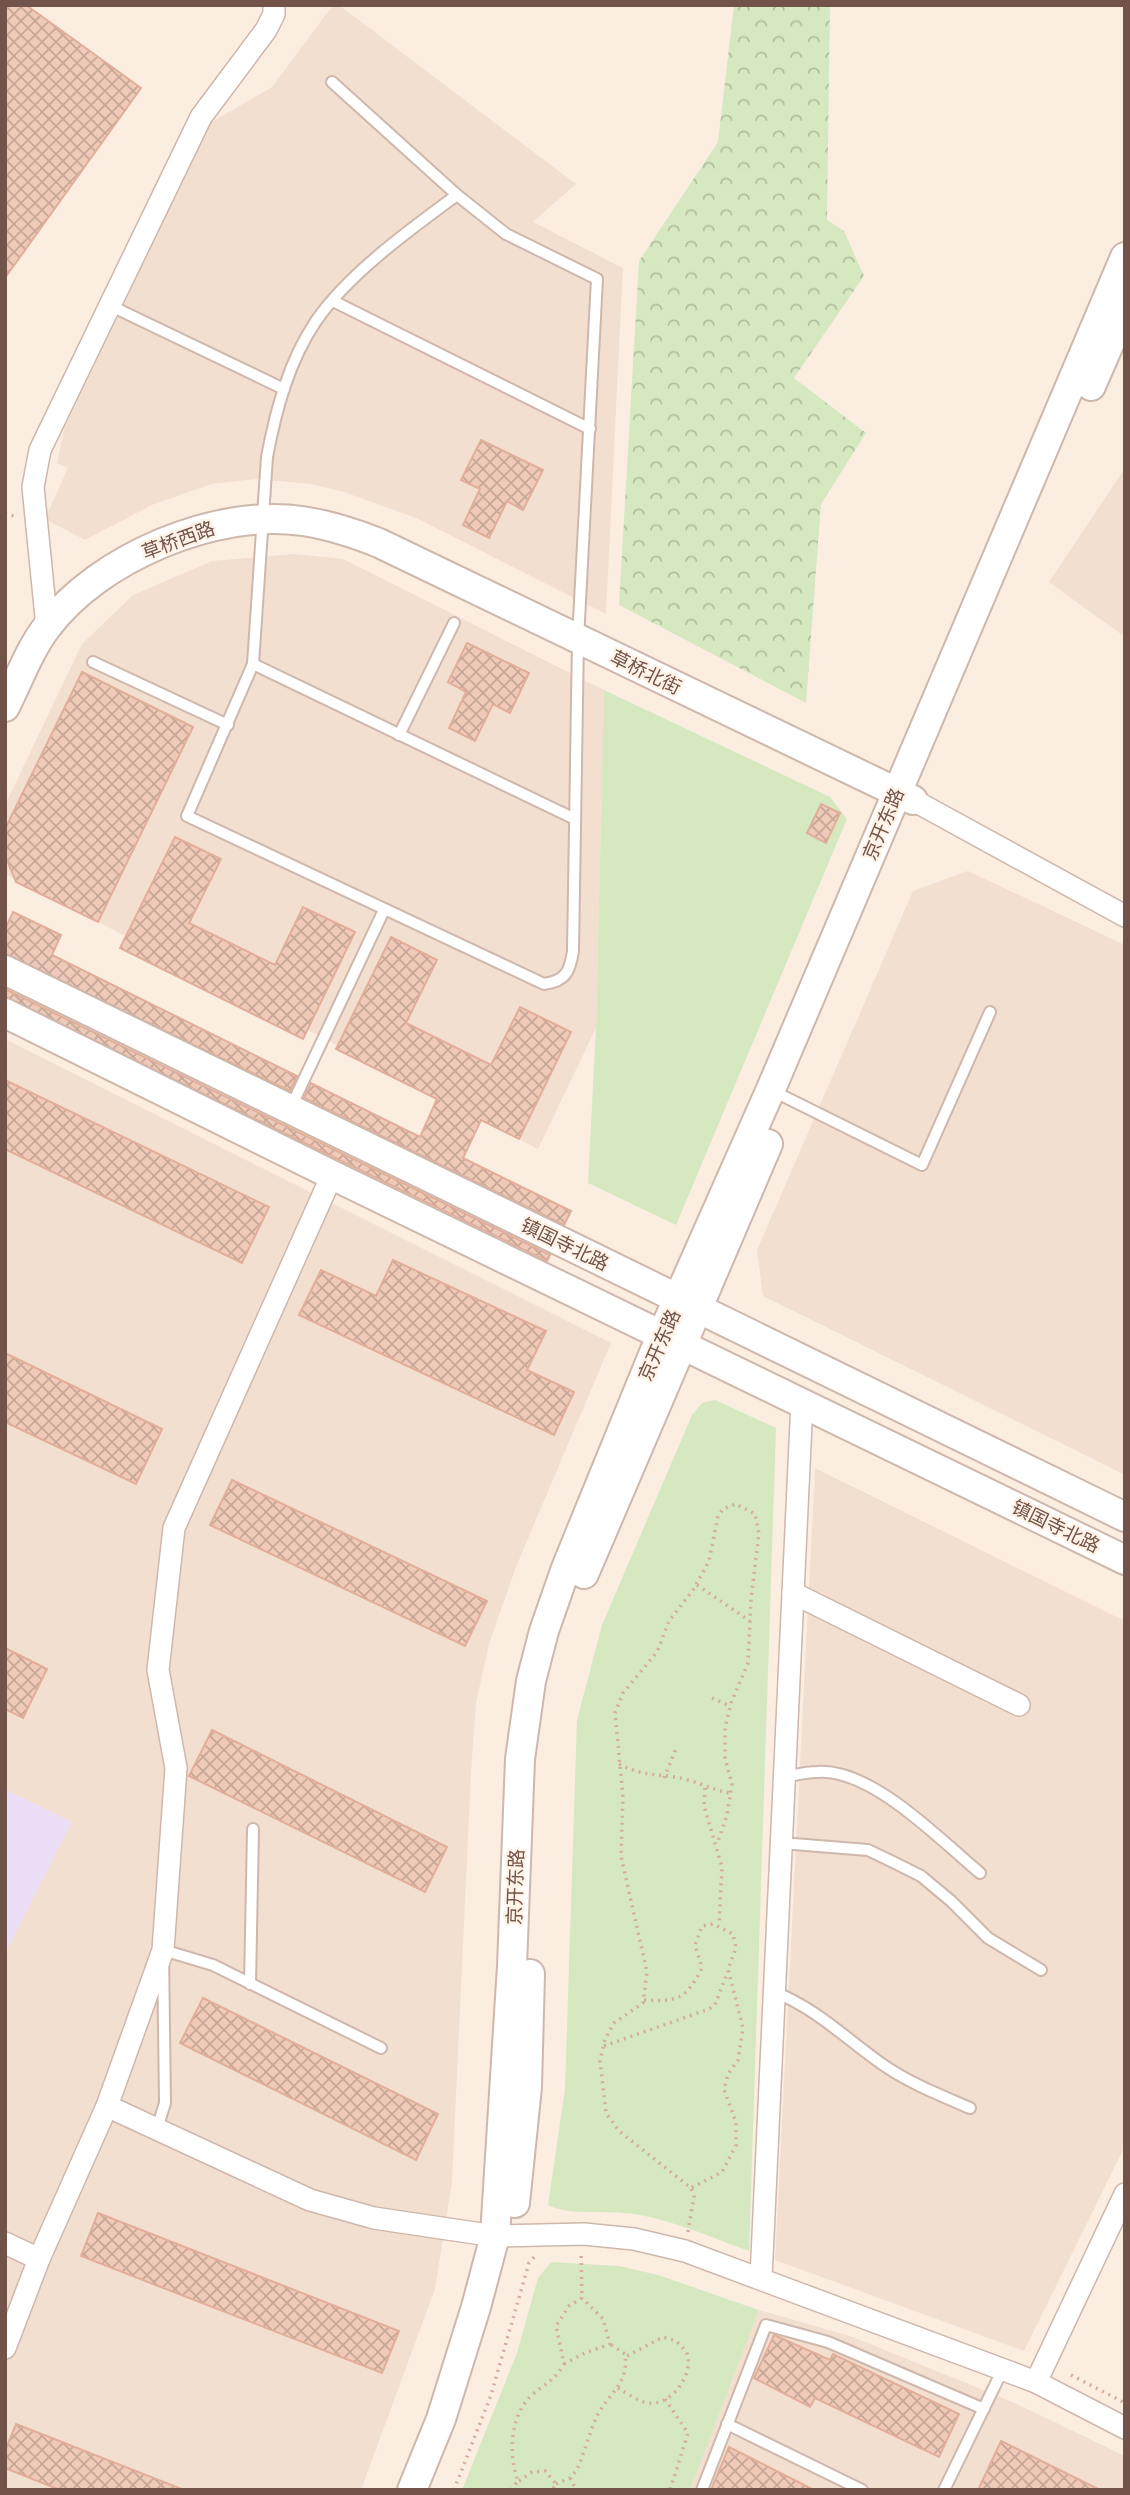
<svg xmlns="http://www.w3.org/2000/svg" width="1130" height="2495" viewBox="0 0 1130 2495" font-family="Ubuntu,'Noto Sans SC',sans-serif">
	<style>
		.residential { fill: #f3dfd0 }
		.education { fill: #ecdef7 }
		.green { fill: #d5e8c0 }
		.forest { fill: url(#forest-crowns) }
		.building { fill: url(#building-cross-hatch); stroke: #e2ae9a; stroke-width: 2 }
		.lines { fill: none; stroke-linecap: round; stroke-linejoin: round }
		.service-casing { stroke: #ceb7ab; stroke-width: 14 }
		.minor-casing { stroke: #ceb7ab; stroke-width: 24 }
		.tertiary-casing { stroke: #ceb7ab; stroke-width: 32 }
		.path { stroke: #d4ad9d; stroke-width: 3.5; stroke-dasharray: 2 5; stroke-linecap: butt }
		.service { stroke: #fff; stroke-width: 10 }
		.minor { stroke: #fff; stroke-width: 21 }
		.tertiary { stroke: #fff; stroke-width: 28 }
		.labels { text-anchor: middle; dominant-baseline: central; stroke-width: 5; stroke-linejoin: round; paint-order: stroke }
		.street-label { font-size: 19px; fill: #725349; stroke: #fff3e7 }
	</style>
	<defs>
		<pattern id="forest-crowns" width="20" height="18" patternUnits="userSpaceOnUse" patternTransform="scale(1.75)"><rect width="20" height="18" fill="#d5e8c0"/><path d="M2 6a3 3 0 1 1 6 0M12 15a3 3 0 1 1 6 0" fill="none" stroke="#b1bf9e"/></pattern>
		<pattern id="building-cross-hatch" width="8" height="8" patternUnits="userSpaceOnUse" patternTransform="scale(1.75)"><rect width="8" height="8" fill="#f0cab9"/><path d="M0 0l8 8M0 8l8-8" fill="none" stroke="#c7a798"/></pattern>
	</defs>
	<rect width="100%" height="100%" fill="#fbeee1"/>
	<!-- residential -->
	<g class="residential">
		<path d="M333,5h6l237,179 -43,38 90,46 -17,346 -190,-96 -72,-26 -33,-8 -55,-5 -44,5 -58,20 -69,36 -40,-21 23,-51 -11,-5 7,-34 146,-306 62,-36z"/>
		<path d="M1125,468v169l-76,-55z"/>
		<path d="M294,554l49,5 261,131 -8,338 -58,121 -533,-275v-69l77,-161 51,-49 79,-34z"/>
		<path d="M968,871l157,74v530l-362,-179 -6,-46 156,-359z"/>
		<path d="M5,1039l606,304 -95,224 -27,77 -13,59 -5,70 -19,409 -17,107 -74,201h-356z"/>
		<path d="M815,1468l310,153v525l-101,205 -249,-91z"/>
		<path d="M759,2310l94,27 162,66 110,53v34h-435z"/>
	</g>
	<!-- education -->
	<path class="education" d="M5,1789l67,33 -67,132z"/>
	<!-- green -->
	<g class="green">
		<path d="M604,690l226,107 17,22 -171,406 -88,-42 8,-155z"/>
		<path d="M715,1400l61,28 -27,823c-36,-13 -72,-29 -109,-36 -27,-6 -70,2 -92,-10l17,-116 12,-369 25,-95 90,-210 10,-12z"/>
		<path d="M551,2262l68,4 39,9 101,35 -69,180h-228l55,-137 21,-75z"/>
	</g>
	<!-- forest -->
	<path class="forest" d="M734,5h96l-3,215 17,11 20,45 -70,102 72,55 -45,71 -15,199 -187,-98 20,-344 79,-119z"/>
	<!-- building -->
	<g class="building">
		<path d="M5,5h21l115,83 -136,190z"/>
		<path d="M481,440l62,30 -20,40 -16,-9 -18,37 -26,-13 17,-36 -19,-9z"/>
		<path d="M467,643l62,30 -19,40 -17,-9 -18,37 -26,-13 17,-36 -18,-10z"/>
		<path d="M82,672l111,55 -95,195 -82,-40 -11,-27v-26z"/>
		<path d="M821,804l19,9 -14,30 -19,-10z"/>
		<path d="M175,837l46,22 -32,64 86,42 28,-58 52,25 -52,107 -183,-91z"/>
		<path d="M13,912l48,23 -9,20 245,121 -7,15 -285,-137v-25z"/>
		<path d="M391,937l46,23 -31,63 85,42 29,-58 51,25 -52,107 -38,-19 -18,38 108,53 -7,14 -260,-127 7,-15 109,54 17,-38 -101,-50z"/>
		<path d="M5,989l545,266 -3,6 -542,-264z"/>
		<path d="M5,1080l264,127 -27,56 -237,-114z"/>
		<path d="M393,1260l153,71 -19,39 47,22 -20,43 -255,-120 22,-45 55,26z"/>
		<path d="M5,1353l157,76 -26,55 -131,-62z"/>
		<path d="M232,1480l255,121 -22,45 -255,-121z"/>
		<path d="M5,1648l42,21 -24,49 -18,-9z"/>
		<path d="M212,1730l235,117 -22,45 -236,-116z"/>
		<path d="M203,1998l235,116 -22,46 -236,-117z"/>
		<path d="M98,2213l301,118 -17,42 -301,-117z"/>
		<path d="M774,2335l56,25 3,-6 126,60 -20,43 -124,-59 -5,9 -56,-29z"/>
		<path d="M16,2424l166,65 -1,1h-121l-55,-22v-17z"/>
		<path d="M1001,2441l99,49h-122z"/>
		<path d="M729,2447l85,43h-103z"/>
	</g>
	<g class="lines">
		<!-- service casing -->
		<g class="service-casing">
			<g id="service">
				<path d="M332,82l125,113 49,39 91,45 -19,360 -5,312c-3,20 -7,30 -29,33l-357,-168 66,-152 14,-207c9,-48 22,-96 49,-136 32,-47 96,-93 141,-126"/>
				<path d="M333,301l257,128"/>
				<path d="M109,305l175,84"/>
				<path d="M93,662l135,63"/>
				<path d="M253,664l322,155"/>
				<path d="M399,735l55,-112"/>
				<path d="M773,1091l149,74 68,-153"/>
				<path d="M291,1107l93,-197"/>
				<path d="M784,1777c11,-2 22,-5 33,-5 55,-4 123,68 163,101"/>
				<path d="M781,1843l87,7 25,12 28,14 30,25 37,37 53,32"/>
				<path d="M250,1984l3,-155"/>
				<path d="M775,1992c43,18 70,46 107,72 27,19 58,31 88,44"/>
				<path d="M157,2129l8,-26 -2,-153 50,15 168,83"/>
				<path d="M727,2424l135,66"/>
				<path d="M702,2490l64,-165 62,17 156,67"/>
				<path d="M944,2490l59,-121"/>
			</g>
		</g>
		<!-- minor casing -->
		<g class="minor-casing">
			<g id="minor">
				<path d="M47,627l-14,-140 7,-37 161,-333 65,-87 8,-16v-9"/>
				<path d="M913,800l212,116"/>
				<path d="M332,1175l-158,353 -16,142 18,98 -13,182 -56,156 203,94 64,18 121,18 89,-2 50,5 51,12 351,131 89,46"/>
				<path d="M793,1593l226,112"/>
				<path d="M5,2243l34,16"/>
				<path d="M761,2278l41,-877"/>
				<path d="M5,2348l34,-89 68,-153"/>
				<path d="M1036,2382l89,-188"/>
			</g>
		</g>
		<!-- tertiary casing -->
		<g class="tertiary-casing">
			<g id="tertiary">
				<path d="M1091,386l34,-78"/>
				<path d="M5,707c13,-25 24,-57 42,-80 51,-69 170,-119 255,-106 28,4 52,12 77,22l534,257"/>
				<path d="M5,970l1120,547"/>
				<path d="M5,1013l327,162 793,385"/>
				<path d="M584,1574l184,-430"/>
				<path d="M515,2203l12,-116 3,-113"/>
				<path d="M412,2490l29,-71 35,-112 19,-71 17,-270 8,-207 11,-78 13,-50 22,-63 87,-213 118,-266 354,-832"/>
			</g>
		</g>
		<!-- path -->
		<g class="path">
			<path d="M5,513l11,4"/>
			<path d="M697,1585l53,36"/>
			<path d="M712,1698l18,8"/>
			<path d="M619,1764c29,15 42,8 69,16 15,4 27,11 43,13"/>
			<path d="M664,1778l13,-32"/>
			<path d="M705,1788l-1,18 18,61 -3,58"/>
			<path d="M644,2000c34,2 42,-1 58,-32l-7,-23 7,-19 11,-2 20,10 3,14 -8,21 15,59 -5,32 -10,14 -4,16 12,32v23l-14,27 -31,16"/>
			<path d="M604,2046l105,-37 6,-4 13,-34"/>
			<path d="M688,2232l6,-36 -3,-8 -72,-57 -13,-18 -6,-52 5,-22 9,-16 29,-20 4,-31 -26,-116 2,-59 -8,-84 8,-20 34,-41 12,-31 24,-31 16,-29 9,-45 5,-7 13,-5 19,10 4,19 -8,66 -3,64 -17,40 -6,25v30l7,26 -5,31 -10,29"/>
			<path d="M564,2364l21,-11 25,-9 -7,-25 -21,-21"/>
			<path d="M1071,2375l54,28"/>
			<path d="M618,2388c9,5 20,14 31,15 23,3 47,-31 37,-52l-10,-10 -13,-4 -38,20"/>
			<path d="M665,2399l23,34 -18,57"/>
			<path d="M570,2478l6,12"/>
			<path d="M519,2481l13,-9 13,-1 11,13 -4,6"/>
			<path d="M556,2484l14,-6 6,-7c9,-18 13,-39 22,-57 12,-22 31,-30 27,-60l-15,-10"/>
			<path d="M454,2490l37,-95 38,-132 7,-8"/>
			<path d="M511,2490l7,-9c-10,-27 -8,-67 15,-87 13,-11 22,-14 31,-30l-8,-38 13,-20 13,-8 -1,-47"/>
		</g>
		<!-- service -->
		<use href="#service" class="service"/>
		<!-- minor -->
		<use href="#minor" class="minor"/>
		<!-- tertiary -->
		<use href="#tertiary" class="tertiary"/>
	</g>
	<g class="labels">
		<!-- street labels -->
		<g class="street-label">
			<text transform="translate(178 540) rotate(-20)">草桥西路</text>
			<text transform="translate(646 672) rotate(26)">草桥北街</text>
			<text transform="translate(883 824) rotate(-67)">京开东路</text>
			<text transform="translate(565 1244) rotate(26)">镇国寺北路</text>
			<text transform="translate(659 1345) rotate(-66)">京开东路</text>
			<text transform="translate(1056 1526) rotate(26)">镇国寺北路</text>
			<text transform="translate(515 1887) rotate(-88)">京开东路</text>
		</g>
	</g>
	<!-- border -->
	<rect width="1130" height="2495" fill="none" stroke="#725349" stroke-width="14"/>
</svg>
